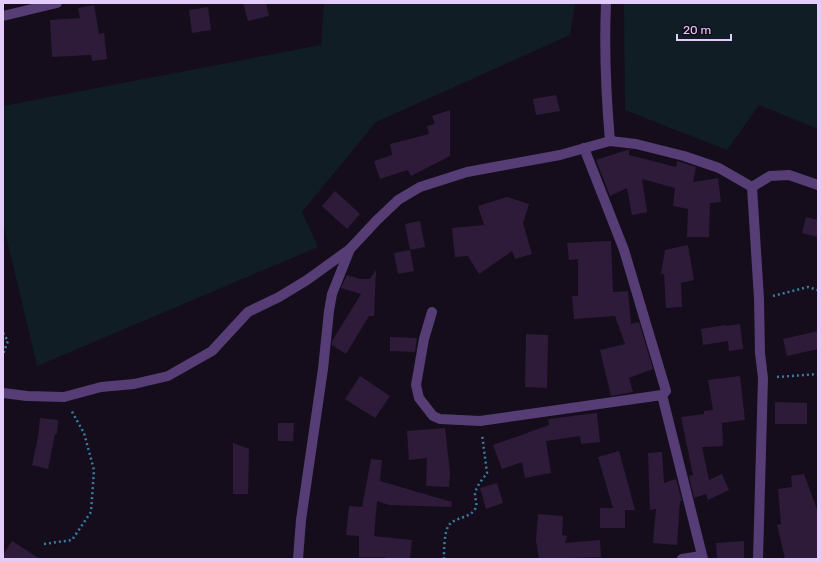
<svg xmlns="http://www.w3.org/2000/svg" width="821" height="562" viewBox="0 0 821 562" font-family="Rubik,sans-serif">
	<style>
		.green { fill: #111d24 }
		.building { fill: #2e1b3a }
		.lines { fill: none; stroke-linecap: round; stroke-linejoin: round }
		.path { stroke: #397ca1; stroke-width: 2.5; stroke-dasharray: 2 3; stroke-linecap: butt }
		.minor { stroke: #563d75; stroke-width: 10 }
	</style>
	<rect width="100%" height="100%" fill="#150d1b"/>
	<!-- green -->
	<g class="green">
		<path d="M324,3h251l-5,32 -194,87 -74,90 16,35 -281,119 -34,-143v-117l318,-61z"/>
		<path d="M624,3h194v126l-59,-24 -32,45 -102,-40z"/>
	</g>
	<!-- building -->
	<g class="building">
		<path d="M243,3h23l3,13 -21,5z"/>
		<path d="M94,5l5,29 5,-1 3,26 -15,2 -1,-6 -39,2 -2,-37 30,-2 -2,-10z"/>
		<path d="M208,7l3,23 -19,3 -3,-23z"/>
		<path d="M556,95l4,16 -24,4 -3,-16z"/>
		<path d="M450,110v46l-39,20 -3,-6 -28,9 -6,-18 18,-6 -2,-11 39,-10 -2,-8 8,-2 -3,-8z"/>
		<path d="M627,150h2v5l47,12 1,-6 19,6 -3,15 25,-4 3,24 -11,1 -1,34h-22l1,-28 -15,-3 2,-18 -33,-9 5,33 -15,3 -5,-27 -17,8 -14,-36z"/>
		<path d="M335,191l25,23 -13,15 -25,-23z"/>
		<path d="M507,197l22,7 -6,19 9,31 -17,5 -3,-8 -33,23 -11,-18 -13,1 -3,-29 32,-3 -6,-19z"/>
		<path d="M806,217l12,3v17l-16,-4z"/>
		<path d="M420,221l5,26 -15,3 -5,-26z"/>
		<path d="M611,241l2,51 15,-1 3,33 8,-2 14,47 -24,9 4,14 -22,4 -11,-46 25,-6 -10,-28 -41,3 -2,-23h6v-37l-9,1 -2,-17z"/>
		<path d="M688,245l6,35 -13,3 1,24 -16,1 -2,-34h-3l4,-24z"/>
		<path d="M410,250l4,21 -16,3 -4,-21z"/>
		<path d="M376,270l-2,46h-5l-23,38 -14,-9v-4l29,-47 -20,-6 6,-13 13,4h10z"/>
		<path d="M740,324l3,25 -14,2 -1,-10 -25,4 -2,-16 24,-4v1z"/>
		<path d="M818,331v18l-31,7 -4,-17z"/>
		<path d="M526,334l22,1 -1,53 -22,-1z"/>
		<path d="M390,337l27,1 -2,14 -25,-1z"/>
		<path d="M360,376l30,20 -15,22 -30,-19z"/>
		<path d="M740,376l5,44 -23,3 1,23 -21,1 7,33 13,-6 7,16 -21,10 -2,-6 -12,4 -5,-22 4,-1 -12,-58 23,-3v-3l9,-1 -5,-30z"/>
		<path d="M775,402l32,1v21h-32z"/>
		<path d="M597,413l3,29 -19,2 -1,-8 -34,5 5,32 -26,5 -3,-16 -20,7 -9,-24 56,-20 -1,-6z"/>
		<path d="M40,418l18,2 -1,14h-2l-7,35 -16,-4 6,-28z"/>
		<path d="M278,423h16l-1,18h-15z"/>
		<path d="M445,428l5,45 -1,14 -23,-1 1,-28 -18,2 -2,-29z"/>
		<path d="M233,443l16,6 -1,45h-15z"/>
		<path d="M619,451l16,59h-10v18h-25v-20h13l-15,-51z"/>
		<path d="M662,452l2,31 12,-4 6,22h-2l-3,44 -24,-2 3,-34 -6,1 -2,-57z"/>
		<path d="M371,459l11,1 -2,21 72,21 -1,5 -62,-2 -12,-4 -3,35 38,4 -2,19h-25v-2h-26v-21l-13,-1 3,-29 13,1z"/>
		<path d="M804,474l14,38v47h-33l-8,-34 4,-1 -3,-35 14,-2 -1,-11z"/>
		<path d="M497,483l6,20 -17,6 -6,-21z"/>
		<path d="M538,514l25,2 -1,19 5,1 -2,7 35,-3 1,17 -62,2 -3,-19z"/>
		<path d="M12,541l28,18h-37v-4z"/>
		<path d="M744,541v18h-27l-1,-16z"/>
	</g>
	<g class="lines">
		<!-- path -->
		<g class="path">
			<path d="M773,296l35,-9 10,3"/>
			<path d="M3,333l5,8 -5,13"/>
			<path d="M777,377l41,-3"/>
			<path d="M44,544l28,-4 19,-28 3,-42 -10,-37 -13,-23"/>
			<path d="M444,559c0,-9 0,-27 5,-34 6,-8 20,-6 26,-16 3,-4 0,-9 0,-15 1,-8 8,-15 12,-21l-5,-39"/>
		</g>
		<!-- minor -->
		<g class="minor">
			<path d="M606,3c-2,46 0,92 4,138"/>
			<path d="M3,16l54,-13"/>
			<path d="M752,187l7,112 1,54 3,25 -5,181"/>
			<path d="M432,312l-8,27 -8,46 3,13 14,18 7,3 40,2 182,-26 4,-4 -42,-141 -40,-102"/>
			<path d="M3,393l24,3 37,1 37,-10 33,-3 34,-8 44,-25 36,-39 31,-15 28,-17 43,-31"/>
			<path d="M662,395l41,164"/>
			<path d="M298,559l3,-39 22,-151 6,-58 3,-17 18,-45 28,-30 20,-19 22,-13 47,-15 93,-17 50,-14 26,3 48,12 35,12 33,19 18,-11 19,-1 29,10"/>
			<path d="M682,559l19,-3"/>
		</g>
	</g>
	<!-- border -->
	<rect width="821" height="562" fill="none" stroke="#e4ccfa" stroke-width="8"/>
	<!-- scale -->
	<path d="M677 34v6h54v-6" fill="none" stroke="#e4ccfa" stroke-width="2"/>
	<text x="683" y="34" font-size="12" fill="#e4ccfa" stroke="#150d1b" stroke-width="3" paint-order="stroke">20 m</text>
</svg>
